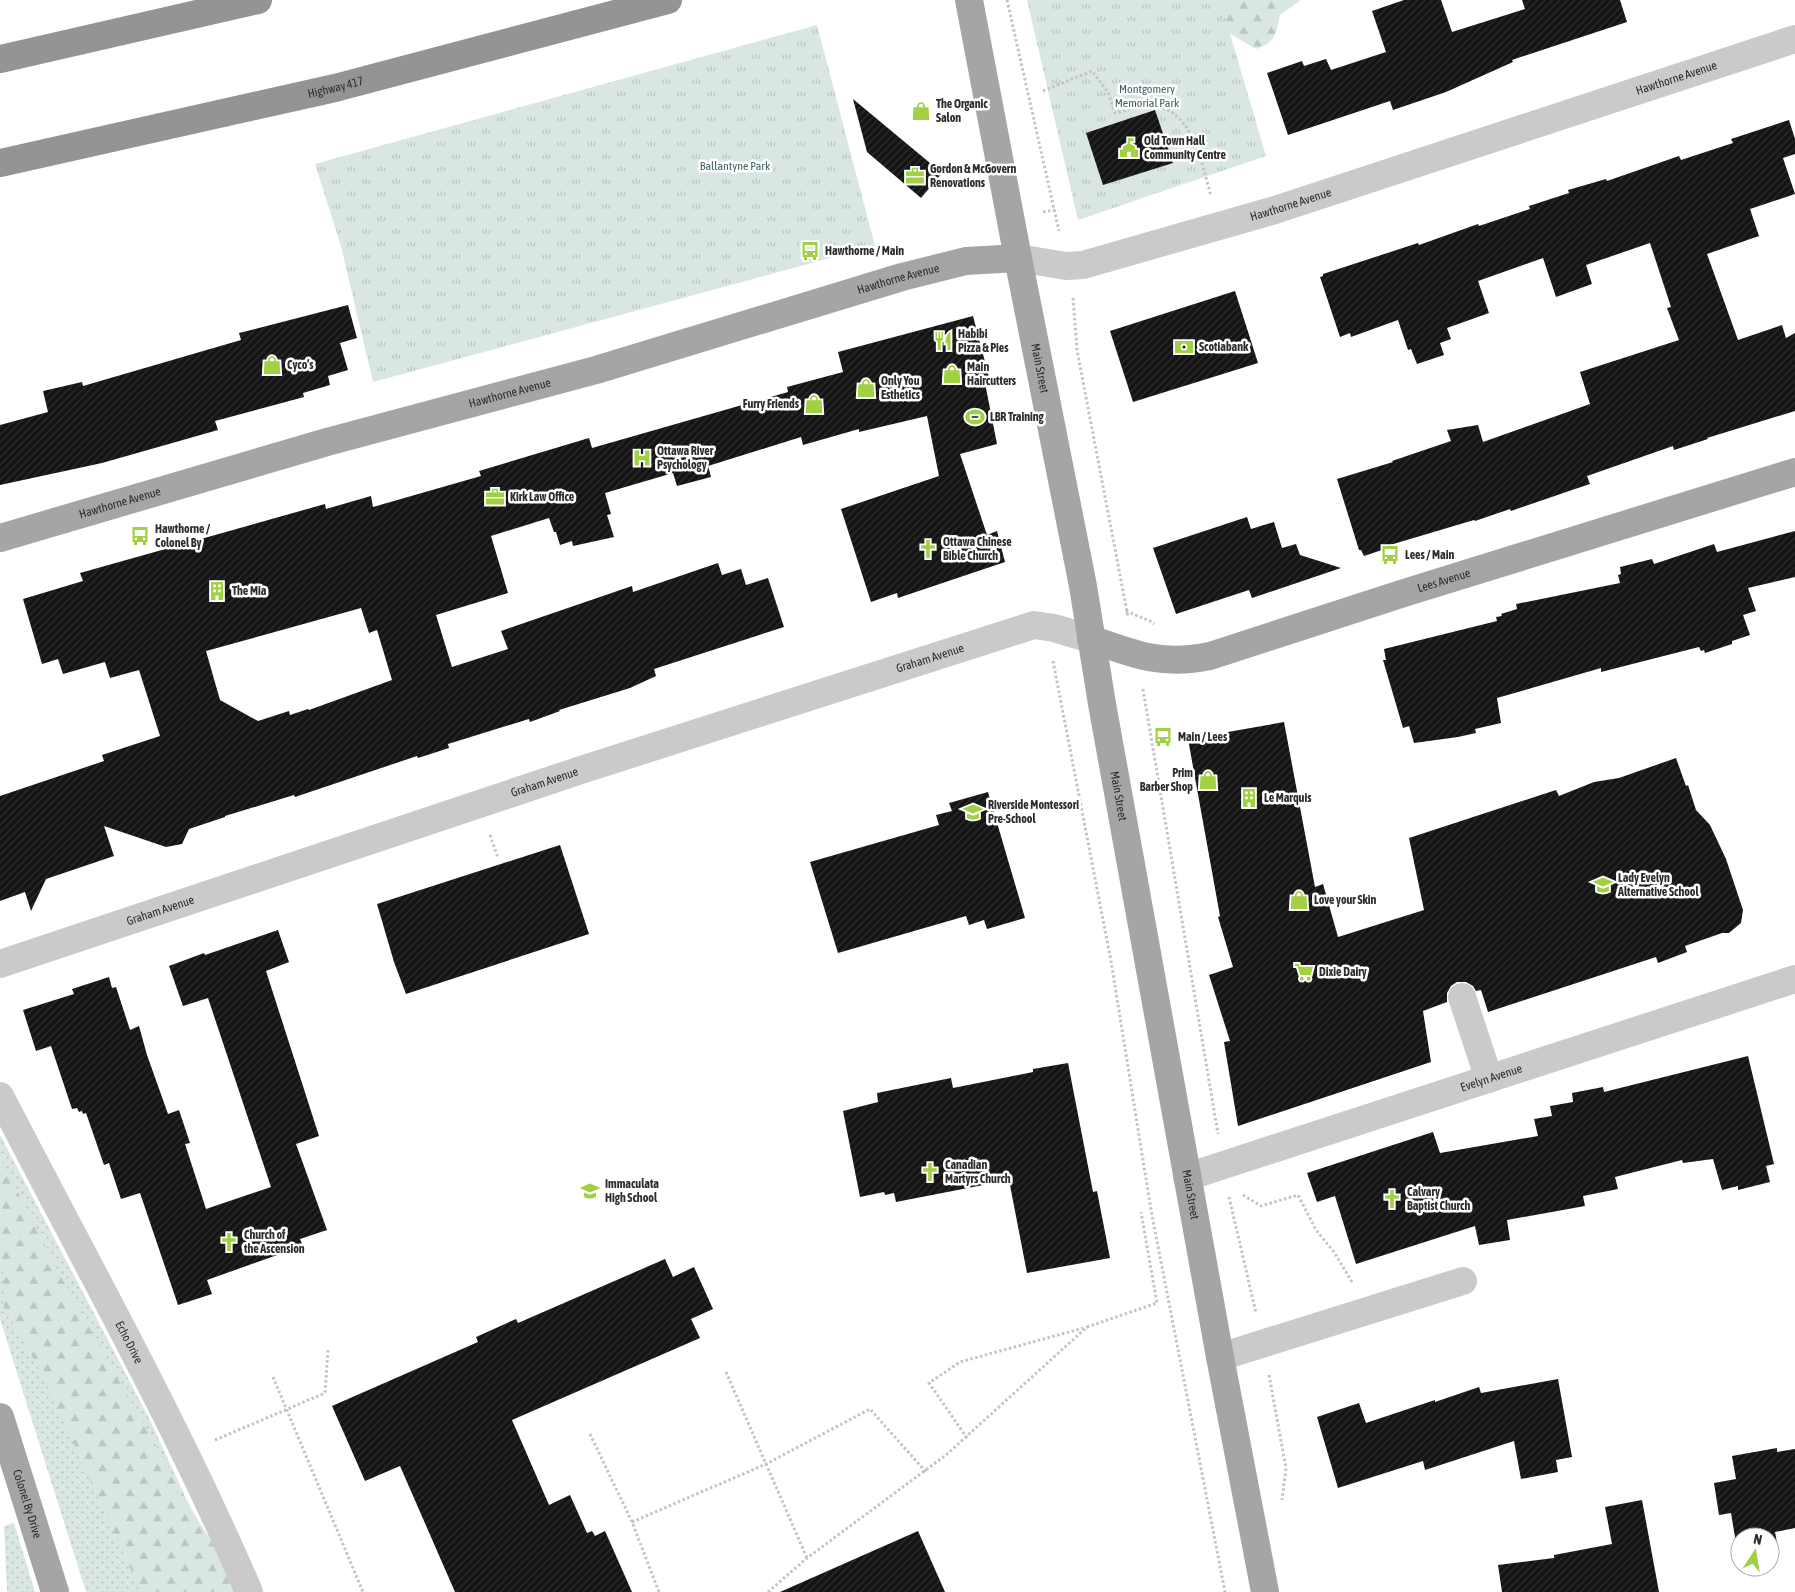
<svg xmlns="http://www.w3.org/2000/svg" width="1795" height="1592" viewBox="0 0 1795 1592" font-family="'Asap Condensed',sans-serif">
	<style>
		.grass { fill: url(#grass-dots) }
		.forest { fill: url(#forest-firs) }
		.park { fill: url(#park-tufts) }
		.building { fill: url(#building-hatch); fill-rule: evenodd }
		.lines { fill: none; stroke-linecap: round; stroke-linejoin: round }
		.path { stroke: #c4c4c4; stroke-width: 3; stroke-dasharray: 2.5 2.5; stroke-linecap: butt }
		.minor { stroke: #cacaca; stroke-width: 28 }
		.major { stroke: #a5a5a5; stroke-width: 28 }
		.highway { stroke: #949494; stroke-width: 28 }
		.labels { text-anchor: middle; dominant-baseline: central; stroke-width: 5; stroke-linejoin: round; paint-order: stroke }
		.street-label { font-size: 12px; fill: #2d2d2d; stroke: #fff }
		.park-label { font-size: 12px; fill: #406361; stroke: #fff }
		.poi-label { font-size: 12px; font-weight: bold; fill: #2d2d2d; stroke: #fff; text-anchor: start }
	</style>
	<defs>
		<pattern id="grass-dots" width="8" height="8" patternUnits="userSpaceOnUse" patternTransform="scale(1.25)"><rect width="8" height="8" fill="#d9e6e4"/><path d="M2 2h.1M6 6h.1" fill="none" stroke="#bbc6c4" stroke-width="1.8" stroke-linecap="round"/></pattern>
		<pattern id="forest-firs" width="22" height="20" patternUnits="userSpaceOnUse" patternTransform="scale(1.25)"><rect width="22" height="20" fill="#d9e6e4"/><path d="M5 1l3.5 6h-7zM16 11l3.5 6h-7z" fill="#bbc6c4"/></pattern>
		<pattern id="park-tufts" width="24" height="20" patternUnits="userSpaceOnUse" patternTransform="scale(1.25)"><rect width="24" height="20" fill="#d9e6e4"/><path d="M3 7l-1-3M5 7V3M7 7l1-3M15 17l-1-3M17 17v-4M19 17l1-3" fill="none" stroke="#bbc6c4"/></pattern>
		<pattern id="building-hatch" width="6" height="6" patternUnits="userSpaceOnUse" patternTransform="scale(1.25)"><rect width="6" height="6" fill="#141414"/><path d="M-1 1l2-2M0 6l6-6M5 7l2-2" fill="none" stroke="#2e2e2e"/></pattern>
	</defs>
	<rect width="100%" height="100%" fill="#fff"/>
	<!-- grass -->
	<g class="grass">
		<path d="M0,1135l150,285 79,172h-143l-86,-273z"/>
		<path d="M14,1523l21,69h-28l-3,-66z"/>
	</g>
	<!-- forest -->
	<g class="forest">
		<path d="M1158,0h143l-21,15c-4,19 -4,27 -24,34l-29,-17z"/>
		<path d="M0,1157l61,120 138,245 46,70h-104l-98,-216 -39,-69 -1,-37 -3,-10z"/>
	</g>
	<!-- park -->
	<g class="park">
		<path d="M1027,0h193l46,156 -188,64z"/>
		<path d="M817,25l58,221 -502,136 -32,-136 -26,-82z"/>
	</g>
	<!-- building -->
	<g class="building">
		<path d="M1404,0h37l11,32 73,-23 -3,-9h98l7,22 -115,38 1,2 -67,30 -53,18 -3,-9 -102,34 -21,-62 35,-12 2,5 22,-7 5,11 55,-18 -14,-41z"/>
		<path d="M853,99l89,74 -21,25 -54,-46z"/>
		<path d="M1155,110l18,53 -70,22 -17,-52z"/>
		<path d="M1789,120l6,19v15l-12,4 12,36 -45,15 9,27 -52,18 31,86 44,-15 4,13 9,-5v78l-88,27 1,1 -34,11 -1,-4 -86,30 3,8 -18,6 -61,21 -1,-2 -35,12 -1,-1 -84,25 1,2 -27,9 -3,-6h-2l-22,-71 56,-17 -1,-1 59,-20 -4,-11 31,-5 5,17 107,-38 -10,-32 99,-32 -12,-32 4,-1 -21,-64 -64,22 6,19 -36,13 -13,-39 -65,23 11,32 -42,15 4,11 -11,4 4,12 -27,9 -6,-15 -3,1 -10,-30 -47,17 -1,-4 -10,4 -20,-60 3,-1v-2l95,-31 1,2 59,-21 1,2 51,-17 -1,-3 40,-13 -1,-3 38,-11 1,2 72,-25 2,4 52,-17 -2,-4z"/>
		<path d="M1235,291l23,72 -125,39 -23,-71z"/>
		<path d="M348,305l9,33 -17,5 8,27 -20,6 2,9 -27,8 1,4 -89,24 3,9 -116,33 -102,22v-60l48,-13 -5,-21 39,-9 1,4 158,-46 -2,-7z"/>
		<path d="M973,316l17,65 -5,2 12,61 -37,10 27,81 10,-4 8,31 -107,36 -1,-5 -26,9 -30,-93 98,-33 -12,-60 -68,16v-3l-56,16 -2,-8 -93,29 3,11 -34,9 -4,-13 -68,20 6,21 -4,1 7,22 -41,9 -1,-5 -12,4 -4,-13h-2l-5,-14 -58,18 17,57 -72,22 16,52 56,-18 -7,-18 131,-45 1,6 85,-29 4,12 19,-6 5,16 22,-7 16,49 -130,42 2,7 -26,12 -71,22 1,1 -30,11 -1,-3 -81,25 1,4 -31,10 -1,-2 -122,41 -1,-2 -69,21v1l-36,12 -7,15 -16,3 -62,-21 10,30 -68,23 -15,32 -6,-19 -25,9v-105l104,-35 -2,-6 58,-19 -21,-66 -29,8 -5,-16 -42,12 -5,-15 -16,5 -19,-65 60,-18 -3,-8 245,-69 1,5 45,-13 2,11 108,-31 -2,-5 110,-33 3,10 196,-56 -1,-5 56,-15 -5,-20zM361,608l8,25 8,-3 15,50 -83,30 -1,-1 -18,6 -1,-4 -31,10 -38,-21 -14,-49z"/>
		<path d="M1247,517l4,12 23,-7 8,26 14,-4 4,11 41,13 -89,30 -3,-8 -73,24 -23,-66z"/>
		<path d="M1795,531v46l-47,11 8,23 -13,4 7,20 -18,6v3l-27,9 -1,-3 -3,1 -2,-4 -98,25v-4l-104,30 4,25 -26,6 1,4 -18,4 -44,6 -5,-17 -6,2 -20,-68h3l-2,-11 113,-28 -1,-4 6,-1 -1,-2 16,-5 -1,-5 104,-21 -2,-8 3,-1 -1,-7 32,-8 2,5 60,-20 3,8z"/>
		<path d="M1284,722l31,165 8,-3 15,53 86,-27 -15,-72 147,-48 3,6 35,-14 25,-4 57,-20 10,28 2,-1 8,25 14,15 16,34 17,51 -2,13 -12,10h-7l-37,13 2,6 -29,11 -2,-6 -168,55 -7,-22 -5,1 -3,-5 -7,-4h-9l-6,4 -4,7v9l-24,9 8,51 -193,64 -14,-84 6,-1 -21,-66 24,-8 -15,-50 2,-1 -32,-177z"/>
		<path d="M988,792l37,126 -38,11 -3,-9 -15,5 -3,-9 -128,37 -28,-91 129,-37 -3,-10 16,-4 -3,-8z"/>
		<path d="M560,845l29,89 -183,60 -12,-32 -17,-58z"/>
		<path d="M278,930l11,32 -23,9 53,165 -23,8 31,86 -27,9 2,5 -5,2v2l-90,32 5,14 -34,11 -38,-112 -19,6 -12,-36 -5,2 -18,-52 -3,1 -1,-3 -3,1 -2,-4 -5,1 -21,-63 -15,5 -13,-41 51,-16 -2,-5 37,-12 3,11 4,-1 14,43 9,-4 8,29 21,59 11,-4 11,33 -5,1 21,65 65,-22 -63,-189 -25,8 -14,-40 35,-13 1,2z"/>
		<path d="M1748,1056l26,108 -8,2 4,16 -32,8v-4l-16,4 -9,-31 -30,4 -1,-3 -67,17 3,12 -35,7 2,10 -78,14 3,20 -31,5 -4,-19 -119,38 -21,-68 -18,6 -10,-29 126,-41 7,21 98,-17 -4,-17 18,-3 -2,-10 23,-4 -1,-9 31,-6 1,5z"/>
		<path d="M1068,1063l25,129 4,-1 13,67 -83,15 -18,-93 -113,22 -2,-9 -9,2 -1,-3 -24,5 -17,-86 35,-9 -1,-9 74,-15 2,10 80,-16v-3z"/>
		<path d="M665,1259l8,18 21,-10 19,42 -22,10 9,19 -188,82 37,85 21,-10 17,38 5,-2 3,5 10,-5 27,61h-177l-55,-126 -35,15 -33,-75 146,-64 -2,-5 40,-18 2,4z"/>
		<path d="M1558,1379l14,78 -16,3 2,12 -37,7 -7,-38 -89,29 -2,-9 -85,27 -21,-71 42,-14 7,20 69,-23v2l44,-15 2,6z"/>
		<path d="M1777,1448v4l18,-3v79l-20,4 3,16 -8,1v-12h-30v17l-2,1 -7,-42 -12,2 -5,-32 22,-4 -4,-23z"/>
		<path d="M1642,1500l17,92h-157l-4,-27 56,-7v-3l58,-11 -7,-37z"/>
		<path d="M918,1531l27,61h-165z"/>
	</g>
	<g class="lines">
		<!-- path -->
		<g class="path">
			<path d="M1007,0l52,231"/>
			<path d="M1043,91l49,-20 16,21 7,21c10,-2 21,-6 31,-7 46,-3 55,56 65,90"/>
			<path d="M1043,212l11,-2"/>
			<path d="M1073,298l4,52 51,267"/>
			<path d="M1126,611l24,10 4,3"/>
			<path d="M1053,661l58,300 40,249 74,382"/>
			<path d="M1143,689l75,445"/>
			<path d="M490,835l8,23"/>
			<path d="M1243,1195l18,11 37,-11 18,35 18,22 18,30"/>
			<path d="M1229,1197l27,116"/>
			<path d="M726,1372l81,186"/>
			<path d="M1269,1375l17,93 -4,32"/>
			<path d="M273,1377l90,215"/>
			<path d="M590,1434l42,88 27,70"/>
			<path d="M967,1438l-38,-55 31,-21 127,-35"/>
			<path d="M215,1440l110,-47 3,-43"/>
			<path d="M632,1522l134,-58 104,-55 56,63"/>
			<path d="M768,1592l39,-34 139,-103 141,-128 70,-24 -16,-91"/>
		</g>
		<!-- minor -->
		<g class="minor">
			<path id="s1" d="M1018,258l48,8 17,-1 192,-55 520,-171"/>
			<path id="s2" d="M0,964l581,-194 453,-145 20,3 37,11"/>
			<path d="M1462,997l27,82"/>
			<path id="s3" d="M0,1096c85,165 176,326 249,496"/>
			<path id="s4" d="M1187,1177l608,-198"/>
			<path d="M1220,1357l243,-76"/>
		</g>
		<!-- major -->
		<g class="major">
			<path id="s5" d="M969,0l49,258 65,328 19,118 118,653 45,235"/>
			<path id="s6" d="M0,538l327,-96 269,-72 306,-93 64,-16 52,-3"/>
			<path id="s7" d="M1091,639c44,16 72,27 119,17l194,-63 391,-121"/>
			<path id="s8" d="M0,1417l55,175"/>
		</g>
		<!-- highway -->
		<g class="highway">
			<path d="M0,59l258,-59"/>
			<path id="s9" d="M0,163l335,-75 333,-88"/>
		</g>
	</g>
	<!-- icons -->
	<defs>
		<g id="shop-bare" transform="scale(1.5)"><path d="M-5-2.5h2.3a2.7 3.5 0 0 1 5.4 0H5L5.5 6h-11ZM-1.5-2.5h3a1.5 2.3 0 0 0-3 0Z" fill="#a1d042" stroke="#fff" stroke-width="2.5" paint-order="stroke"/></g>
		<g id="civic-bare" transform="scale(1.5)"><path d="M-.6-6.5H3V-4.5H.6V-3L4-1V1h2V6H-6V1h2V-1L-.6-3ZM-1.2 2.5V6h2.4V2.5Z" fill="#a1d042" stroke="#fff" stroke-width="2.5" paint-order="stroke"/></g>
		<g id="office-bare" transform="scale(1.5)"><path d="M-6-3h4V-5.5h4V-3h4V5H-6ZM-1-4.5V-3h2v-1.5ZM-6 0V1H6V0Z" fill="#a1d042" stroke="#fff" stroke-width="2.5" paint-order="stroke"/></g>
		<g id="bus-bare" transform="scale(1.5)"><path d="M-5-6H5V4H4V6H2V4H-2V6H-4V4H-5ZM-3.5-4V0h7V-4ZM-3.5 1.2v1.5H-2V1.2ZM2 1.2v1.5H3.5V1.2Z" fill="#a1d042" stroke="#fff" stroke-width="2.5" paint-order="stroke"/></g>
		<g id="restaurant-bare" transform="scale(1.5)"><path d="M-5-6h1v4h1v-4h1v4h1v-4h1v5L-1.5 .5V6h-2V.5L-5-1ZM5-6V6H3V1.5H1.5Q1.5-4 5-6Z" fill="#a1d042" stroke="#fff" stroke-width="2.5" paint-order="stroke"/></g>
		<g id="bank-bare" transform="scale(1.5)"><path d="M-6-4H6V4H-6ZM0-2.3a2.3 2.3 0 1 0 0 4.6a2.3 2.3 0 1 0 0-4.6Z" fill="#a1d042" stroke="#fff" stroke-width="2.5" paint-order="stroke"/></g>
		<g id="stadium-bare" transform="scale(1.5)"><path d="M0-5a6.5 5 0 1 0 0 10a6.5 5 0 1 0 0-10ZM-3.5-1.8h7v3.6h-7Z" fill="#a1d042" stroke="#fff" stroke-width="2.5" paint-order="stroke"/></g>
		<g id="hospital-bare" transform="scale(1.5)"><path d="M-5-5h3v3.5h4V-5h3V5h-3V1.5h-4V5h-3Z" fill="#a1d042" stroke="#fff" stroke-width="2.5" paint-order="stroke"/></g>
		<g id="church-bare" transform="scale(1.5)"><path d="M-1.2-6h2.4v3.5h3.3v2.4h-3.3V6h-2.4V-.1h-3.3v-2.4h3.3Z" fill="#a1d042" stroke="#fff" stroke-width="2.5" paint-order="stroke"/></g>
		<g id="building-bare" transform="scale(1.5)"><path d="M-4-6H4V6H1V3H-1V6H-4ZM-2.5-4.3h1.7v1.8h-1.7ZM.8-4.3h1.7v1.8H.8ZM-2.5-1h1.7V.8h-1.7ZM.8-1h1.7V.8H.8Z" fill="#a1d042" stroke="#fff" stroke-width="2.5" paint-order="stroke"/></g>
		<g id="school-bare" transform="scale(1.5)"><path d="M0-5L7-2L0 1L-7-2ZM-4 1L0 2.5L4 1V4Q0 6-4 4Z" fill="#a1d042" stroke="#fff" stroke-width="2.5" paint-order="stroke"/></g>
		<g id="supermarket-bare" transform="scale(1.5)"><path d="M-6-5.5h2.5l.6 2H6L4.5 2H-2.5L-4.4-4H-6ZM-1.5 3.2a1.3 1.3 0 1 0 .1 0ZM3 3.2a1.3 1.3 0 1 0 .1 0Z" fill="#a1d042" stroke="#fff" stroke-width="2.5" paint-order="stroke"/></g>
	</defs>
	<g fill-rule="evenodd">
		<use href="#shop-bare" x="921" y="111"/>
		<use href="#civic-bare" x="1129" y="148"/>
		<use href="#office-bare" x="915" y="176"/>
		<use href="#bus-bare" x="810" y="251"/>
		<use href="#restaurant-bare" x="943" y="341"/>
		<use href="#bank-bare" x="1184" y="347"/>
		<use href="#shop-bare" x="272" y="365"/>
		<use href="#shop-bare" x="952" y="374"/>
		<use href="#shop-bare" x="866" y="388"/>
		<use href="#shop-bare" x="814" y="404"/>
		<use href="#stadium-bare" x="975" y="417"/>
		<use href="#hospital-bare" x="642" y="458"/>
		<use href="#office-bare" x="495" y="497"/>
		<use href="#bus-bare" x="140" y="536"/>
		<use href="#church-bare" x="928" y="549"/>
		<use href="#bus-bare" x="1390" y="555"/>
		<use href="#building-bare" x="217" y="591"/>
		<use href="#bus-bare" x="1163" y="737"/>
		<use href="#shop-bare" x="1208" y="780"/>
		<use href="#building-bare" x="1249" y="798"/>
		<use href="#school-bare" x="973" y="812"/>
		<use href="#school-bare" x="1603" y="885"/>
		<use href="#shop-bare" x="1299" y="900"/>
		<use href="#supermarket-bare" x="1304" y="972"/>
		<use href="#church-bare" x="930" y="1172"/>
		<use href="#school-bare" x="590" y="1191"/>
		<use href="#church-bare" x="1392" y="1199"/>
		<use href="#church-bare" x="229" y="1242"/>
	</g>
	<g class="labels">
		<!-- street labels -->
		<g class="street-label">
			<text stroke="none"><textPath href="#s1" startOffset="688">Hawthorne Avenue</textPath></text>
			<text stroke="none"><textPath href="#s9" startOffset="344">Highway 417</textPath></text>
			<text stroke="none"><textPath href="#s1" startOffset="282">Hawthorne Avenue</textPath></text>
			<text stroke="none"><textPath href="#s6" startOffset="935">Hawthorne Avenue</textPath></text>
			<text stroke="none"><textPath href="#s5" startOffset="375">Main Street</textPath></text>
			<text stroke="none"><textPath href="#s6" startOffset="530">Hawthorne Avenue</textPath></text>
			<text stroke="none"><textPath href="#s6" startOffset="125">Hawthorne Avenue</textPath></text>
			<text stroke="none"><textPath href="#s7" startOffset="368">Lees Avenue</textPath></text>
			<text stroke="none"><textPath href="#s2" startOffset="979">Graham Avenue</textPath></text>
			<text stroke="none"><textPath href="#s2" startOffset="574">Graham Avenue</textPath></text>
			<text stroke="none"><textPath href="#s5" startOffset="810">Main Street</textPath></text>
			<text stroke="none"><textPath href="#s2" startOffset="169">Graham Avenue</textPath></text>
			<text stroke="none"><textPath href="#s4" startOffset="320">Evelyn Avenue</textPath></text>
			<text stroke="none"><textPath href="#s5" startOffset="1215">Main Street</textPath></text>
			<text stroke="none"><textPath href="#s3" startOffset="278">Echo Drive</textPath></text>
			<text stroke="none"><textPath href="#s8" startOffset="91">Colonel By Drive</textPath></text>
		</g>
		<!-- park labels -->
		<g class="park-label">
			<text x="1147" y="89">Montgomery<tspan x="1147" dy="14">Memorial Park</tspan></text>
			<text x="735" y="166">Ballantyne Park</text>
		</g>
		<!-- poi labels -->
		<g class="poi-label">
			<text x="936" y="104">The Organic<tspan x="936" dy="14">Salon</tspan></text>
			<text x="1144" y="141">Old Town Hall<tspan x="1144" dy="14">Community Centre</tspan></text>
			<text x="930" y="169">Gordon &amp; McGovern<tspan x="930" dy="14">Renovations</tspan></text>
			<text x="825" y="251">Hawthorne / Main</text>
			<text x="958" y="334">Habibi<tspan x="958" dy="14">Pizza &amp; Pies</tspan></text>
			<text x="1199" y="347">Scotiabank</text>
			<text x="287" y="365">Cyco’s</text>
			<text x="967" y="367">Main<tspan x="967" dy="14">Haircutters</tspan></text>
			<text x="881" y="381">Only You<tspan x="881" dy="14">Esthetics</tspan></text>
			<text x="799" y="404" text-anchor="end">Furry Friends</text>
			<text x="990" y="417">LBR Training</text>
			<text x="657" y="451">Ottawa River<tspan x="657" dy="14">Psychology</tspan></text>
			<text x="510" y="497">Kirk Law Office</text>
			<text x="155" y="529">Hawthorne /<tspan x="155" dy="14">Colonel By</tspan></text>
			<text x="943" y="542">Ottawa Chinese<tspan x="943" dy="14">Bible Church</tspan></text>
			<text x="1405" y="555">Lees / Main</text>
			<text x="232" y="591">The Mia</text>
			<text x="1178" y="737">Main / Lees</text>
			<text x="1193" y="773" text-anchor="end">Prim<tspan x="1193" dy="14">Barber Shop</tspan></text>
			<text x="1264" y="798">Le Marquis</text>
			<text x="988" y="805">Riverside Montessori<tspan x="988" dy="14">Pre-School</tspan></text>
			<text x="1618" y="878">Lady Evelyn<tspan x="1618" dy="14">Alternative School</tspan></text>
			<text x="1314" y="900">Love your Skin</text>
			<text x="1319" y="972">Dixie Dairy</text>
			<text x="945" y="1165">Canadian<tspan x="945" dy="14">Martyrs Church</tspan></text>
			<text x="605" y="1184">Immaculata<tspan x="605" dy="14">High School</tspan></text>
			<text x="1407" y="1192">Calvary<tspan x="1407" dy="14">Baptist Church</tspan></text>
			<text x="244" y="1235">Church of<tspan x="244" dy="14">the Ascension</tspan></text>
		</g>
	</g>
	<!-- north arrow -->
	<g transform="translate(1755 1552) rotate(12)"><circle r="24" fill="#ffffff" stroke="#ababab"/>
	<path d="M0-4L9 19L0 12L-9 19Z" fill="#a1d042"/>
	<text y="-8" font-size="14" font-weight="bold" text-anchor="middle" fill="#2d2d2d">N</text>
	</g>
</svg>
